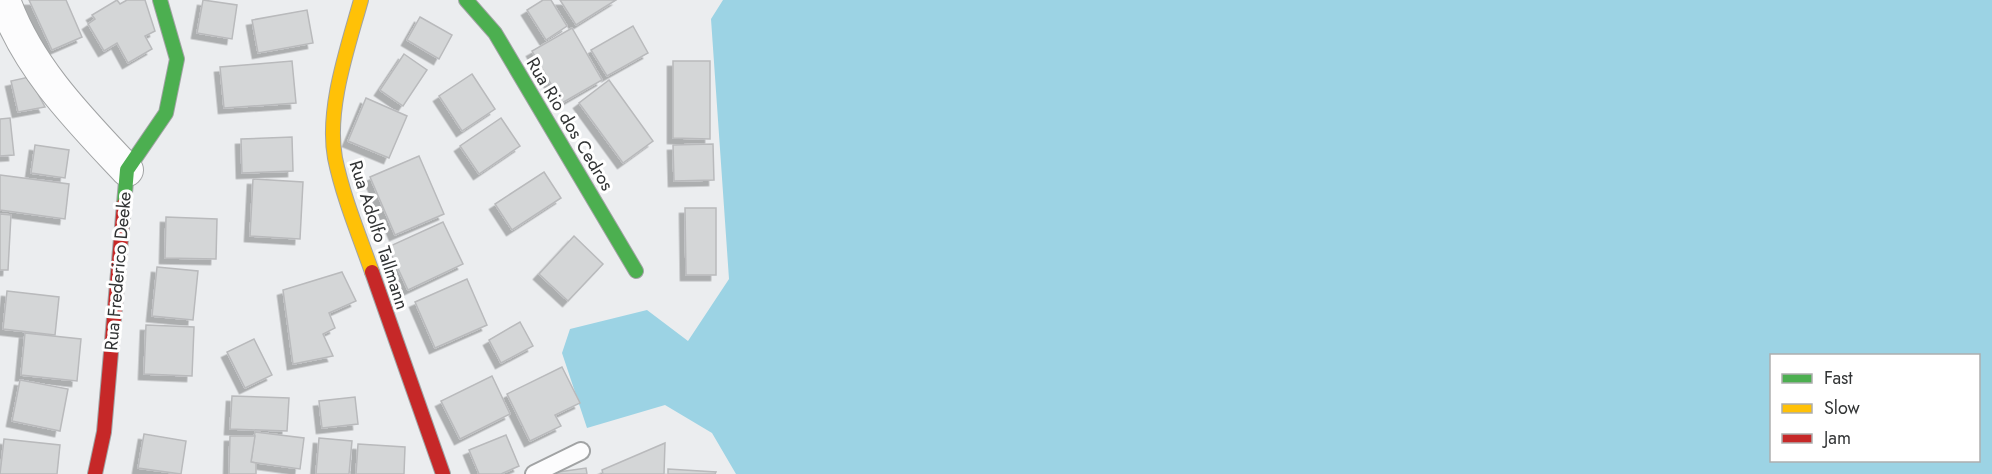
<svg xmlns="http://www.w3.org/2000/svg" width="1992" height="474" viewBox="0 0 1992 474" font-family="Jost,sans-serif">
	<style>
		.forest { fill: #9cd3e4; fill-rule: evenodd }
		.building { fill: #d4d6d7; stroke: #b9babc; stroke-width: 1.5; filter: url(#shadow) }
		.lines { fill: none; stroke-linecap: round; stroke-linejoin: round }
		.lane-casing { stroke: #a1a3a4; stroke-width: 20 }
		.street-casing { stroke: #a1a3a4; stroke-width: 34 }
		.fast-casing { stroke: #a1a3a4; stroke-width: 16 }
		.slow-casing { stroke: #a1a3a4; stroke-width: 16 }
		.jam-casing { stroke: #a1a3a4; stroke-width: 16 }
		.lane { stroke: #fcfcfd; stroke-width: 16 }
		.street { stroke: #fcfcfd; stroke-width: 32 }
		.fast { stroke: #4caf50; stroke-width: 14 }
		.slow { stroke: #ffc107; stroke-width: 14 }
		.jam { stroke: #c62828; stroke-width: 14 }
		.labels { text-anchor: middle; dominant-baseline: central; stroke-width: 6; stroke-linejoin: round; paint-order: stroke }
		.street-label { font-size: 18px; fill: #323435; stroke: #fff }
	</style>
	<defs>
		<filter id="shadow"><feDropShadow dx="-5.5" dy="5.5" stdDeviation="0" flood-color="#0004"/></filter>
	</defs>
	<rect width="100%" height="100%" fill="#ebedef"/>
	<!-- forest -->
	<path class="forest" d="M723,0h1269v474h-1256l-24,-41 -47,-28 -78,23 -25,-75 8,-24 77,-19 41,31 41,-62 -18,-260zM1772,356h206v104h-206z"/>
	<!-- building -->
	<g class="building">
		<path d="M29,0h37l16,37 -30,13z"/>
		<path d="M117,0l3,4 7,-4h18l10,31 -10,5 7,13 -24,14 -11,-20 -13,8 -16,-27 7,-5 -3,-4z"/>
		<path d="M203,0l34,5 -5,34 -35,-6z"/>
		<path d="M543,0h8l16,26 -21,14 -19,-30z"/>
		<path d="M560,0h56l-40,25z"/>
		<path d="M307,10l6,33 -55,10 -6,-33z"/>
		<path d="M420,17l32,18 -13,24 -32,-19z"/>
		<path d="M633,26l15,27 -41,23 -16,-26z"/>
		<path d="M572,28l30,52 -40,23 -30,-52z"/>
		<path d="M404,54l23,16 -24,36 -23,-16z"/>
		<path d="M292,61l4,42 -72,5 -4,-41z"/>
		<path d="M673,61h37v78l-37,-1z"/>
		<path d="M472,74l23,35 -33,22 -23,-35z"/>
		<path d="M29,77l16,30 -27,5 -7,-31z"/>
		<path d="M609,80l44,61 -30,22 -44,-60z"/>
		<path d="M366,98l41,18 -18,42 -41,-17z"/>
		<path d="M10,118l4,37 -14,1v-37z"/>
		<path d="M501,118l19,28 -41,28 -19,-28z"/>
		<path d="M292,137l1,34 -51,2 -1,-34z"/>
		<path d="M713,144l1,36 -40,1 -1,-36z"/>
		<path d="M35,145l34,5 -4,28 -34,-5z"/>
		<path d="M419,156l25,58 -49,21 -25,-58z"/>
		<path d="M544,172l17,26 -49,32 -17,-26z"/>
		<path d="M0,175l69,9 -4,35 -65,-9z"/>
		<path d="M253,179l50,3 -3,57 -50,-3z"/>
		<path d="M685,208h31v67h-30z"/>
		<path d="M0,214l11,1 -3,55h-8z"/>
		<path d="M166,217l51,2 -1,40 -51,-1z"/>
		<path d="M443,222l20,42 -55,26 -20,-43z"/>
		<path d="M574,236l29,28 -35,37 -29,-27z"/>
		<path d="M157,267l41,4 -5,49 -41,-4z"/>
		<path d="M342,272l14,29 -27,12 6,15 -12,6 10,22 -40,8 -10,-74z"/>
		<path d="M467,279l20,46 -52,23 -20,-46z"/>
		<path d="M7,291l52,6 -4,38 -52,-6z"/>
		<path d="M520,322l13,24 -32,17 -12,-23z"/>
		<path d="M146,325l48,2 -2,49 -48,-2z"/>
		<path d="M25,333l56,6 -4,42 -56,-6z"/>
		<path d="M254,339l18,36 -27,13 -18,-36z"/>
		<path d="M562,367l18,36 -25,12 6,11 -31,15 -23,-47z"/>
		<path d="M492,376l18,38 -50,25 -19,-38z"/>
		<path d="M20,380l48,9 -8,42 -48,-10z"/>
		<path d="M232,396l57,2 -2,33 -57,-2z"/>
		<path d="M355,397l3,27 -36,4 -3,-27z"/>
		<path d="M255,432l49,6 -4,31 -49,-7z"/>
		<path d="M144,434l42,7 -5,33 -43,-6z"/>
		<path d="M506,435l13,31 -18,8h-22l-10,-24z"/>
		<path d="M230,436h25l-4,26 5,1v11h-27z"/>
		<path d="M319,438l33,3 -3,33h-33z"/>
		<path d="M4,439l56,6 -3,29h-57z"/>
		<path d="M665,443l-1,31h-61l-1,-4z"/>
		<path d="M358,444l47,3 -1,27h-48z"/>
		<path d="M586,468l1,6h-35v-1z"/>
		<path d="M668,469l48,3 -1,2h-47z"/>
	</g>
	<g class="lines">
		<!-- lane casing -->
		<g class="lane-casing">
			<path id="lane" d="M534,474l47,-23"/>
		</g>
		<!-- street casing -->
		<g class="street-casing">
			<path id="street" d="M4,0c24,68 75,119 123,170"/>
		</g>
		<!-- fast casing -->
		<g class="fast-casing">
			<g id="fast">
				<path d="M466,0l29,33 141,238"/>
				<path d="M124,204l3,-34 39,-57 11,-54 -17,-59"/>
			</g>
		</g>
		<!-- slow casing -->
		<g class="slow-casing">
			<path id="slow" d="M361,0c-13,47 -35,109 -26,158 8,39 24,77 37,114"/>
		</g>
		<!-- jam casing -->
		<g class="jam-casing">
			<g id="jam">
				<path d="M372,272l71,202"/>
				<path d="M95,474l9,-42 20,-228"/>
			</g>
		</g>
		<!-- lane -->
		<use href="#lane" class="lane"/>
		<!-- street -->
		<use href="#street" class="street"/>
		<!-- fast -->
		<use href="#fast" class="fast"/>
		<!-- slow -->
		<use href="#slow" class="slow"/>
		<!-- jam -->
		<use href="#jam" class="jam"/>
	</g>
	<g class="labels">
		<!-- street labels -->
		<g class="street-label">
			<text transform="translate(570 124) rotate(59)">Rua Rio dos Cedros</text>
			<text transform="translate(379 235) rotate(72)">Rua Adolfo Tallmann</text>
			<text transform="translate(118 271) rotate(-85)">Rua Frederico Deeke</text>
		</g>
	</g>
	<!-- legend -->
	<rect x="1770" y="354" width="210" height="108" fill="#ffffff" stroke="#adaeae" stroke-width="1.5"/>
	<rect x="1782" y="374" width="30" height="9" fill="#4caf50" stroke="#adaeae" stroke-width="1.5"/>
	<text x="1824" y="384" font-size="18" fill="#323435">Fast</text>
	<rect x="1782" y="404" width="30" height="9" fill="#ffc107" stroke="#adaeae" stroke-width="1.5"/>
	<text x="1824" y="414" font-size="18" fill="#323435">Slow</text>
	<rect x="1782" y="434" width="30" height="9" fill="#c62828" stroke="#adaeae" stroke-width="1.5"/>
	<text x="1824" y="444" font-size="18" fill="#323435">Jam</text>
</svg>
